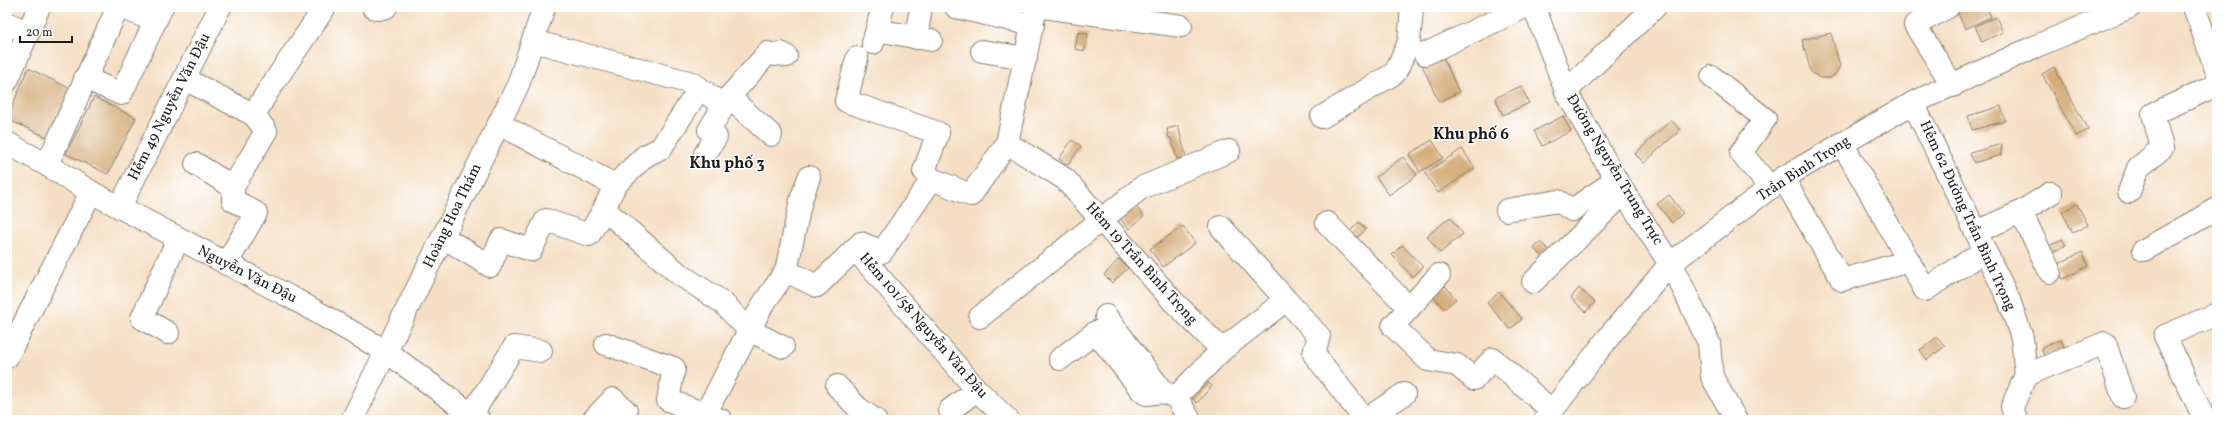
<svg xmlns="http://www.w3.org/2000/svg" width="2224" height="427" viewBox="0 0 2224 427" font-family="Vollkorn,serif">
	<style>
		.building { fill: #d6ae7d }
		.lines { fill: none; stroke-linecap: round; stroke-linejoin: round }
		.minor-casing { stroke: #887e70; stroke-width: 24 }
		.minor { stroke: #fff; stroke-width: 22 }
		.labels { text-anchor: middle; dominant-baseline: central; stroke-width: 3; stroke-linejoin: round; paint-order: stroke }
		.street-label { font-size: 15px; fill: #1c1c1c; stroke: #fff }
		.neighbourhood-label { font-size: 16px; font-weight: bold; fill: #1c1c1c; stroke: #fff }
	</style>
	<rect width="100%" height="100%" fill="#fff"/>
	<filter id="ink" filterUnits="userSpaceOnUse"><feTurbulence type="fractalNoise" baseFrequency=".025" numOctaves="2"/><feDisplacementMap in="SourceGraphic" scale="8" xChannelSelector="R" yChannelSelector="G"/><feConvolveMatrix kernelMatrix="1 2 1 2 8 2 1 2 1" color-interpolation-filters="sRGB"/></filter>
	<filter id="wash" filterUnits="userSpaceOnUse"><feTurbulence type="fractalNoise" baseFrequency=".012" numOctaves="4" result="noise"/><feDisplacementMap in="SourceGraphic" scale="16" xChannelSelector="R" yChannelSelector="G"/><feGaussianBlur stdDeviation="0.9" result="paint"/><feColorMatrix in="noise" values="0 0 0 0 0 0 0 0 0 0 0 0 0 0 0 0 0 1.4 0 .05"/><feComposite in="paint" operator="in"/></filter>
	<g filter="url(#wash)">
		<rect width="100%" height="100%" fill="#f5dfc4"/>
		<g id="blocks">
			<!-- building -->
			<g class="building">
				<path d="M1955,7h32l4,10 -26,12z"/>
				<path d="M1996,17l7,15 -21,10 -7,-16z"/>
				<path d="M1078,32l10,2 -3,17 -10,-2z"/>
				<path d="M1831,33l9,33 -5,8 -5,4h-10l-9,-6 -9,-32z"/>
				<path d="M1442,55l17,37 -20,10 -17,-37z"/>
				<path d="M2054,67l34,63 -12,6 -34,-62z"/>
				<path d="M28,68l43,21 -22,49 -42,-19z"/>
				<path d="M1521,86l8,17 -26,12 -8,-17z"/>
				<path d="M94,97l42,21 -28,56 -42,-20z"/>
				<path d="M2001,106l4,15 -33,9 -4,-14z"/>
				<path d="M1563,116l8,15 -29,15 -8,-15z"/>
				<path d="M1671,120l9,10 -36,33 -9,-9z"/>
				<path d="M1178,126l8,31 -9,2 -6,-21h-2l-2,-9z"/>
				<path d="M1072,140l9,6 -13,19 -9,-6z"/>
				<path d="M1432,140l11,18 -23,14 -11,-18z"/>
				<path d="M2002,144l-1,11 -27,8 -4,-10z"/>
				<path d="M1462,149l13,19 -37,25 -13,-20z"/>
				<path d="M1403,157l14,18 -28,20 -13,-18z"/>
				<path d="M1669,195l14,18 -11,10 -15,-19z"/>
				<path d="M1133,203l11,13 -15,13 -11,-13z"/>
				<path d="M2077,204l11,21 -15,8 -11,-21z"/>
				<path d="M1450,217l13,17 -23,19 -13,-17z"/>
				<path d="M1359,222l7,7 -20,18 -6,-6z"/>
				<path d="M1183,226l12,17 -32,24 -13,-18z"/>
				<path d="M2062,239l4,6 -21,12 -3,-7z"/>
				<path d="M1540,242l15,13 -6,7 -15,-13z"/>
				<path d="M1402,245l21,22 -10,10 -21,-22z"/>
				<path d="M2082,252l6,14 -25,13 -7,-14z"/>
				<path d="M1119,259l9,9 -16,15 -8,-8z"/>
				<path d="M1445,286l11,13 -12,10 -11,-13z"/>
				<path d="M1579,288l16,14 -9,10 -15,-14z"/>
				<path d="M1499,292l23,27 -12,10 -23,-26z"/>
				<path d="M1937,337l8,9 -18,14 -7,-10z"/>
				<path d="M2061,340l4,9 -20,9 -4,-10z"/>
				<path d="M1203,378l9,8 -15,17 -9,-9z"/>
			</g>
		</g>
	</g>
	<g filter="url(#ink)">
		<use href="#blocks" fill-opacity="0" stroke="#887e70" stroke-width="1"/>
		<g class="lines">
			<!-- minor casing -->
			<g class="minor-casing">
				<g id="minor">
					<path d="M121,7l34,14"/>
					<path d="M373,7l5,2 8,-2"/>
					<path d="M956,7l77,18"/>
					<path d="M1043,7l138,19"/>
					<path d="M1534,7l32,84 50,89 54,84 13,24 26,55 3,34 24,43"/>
					<path d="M1948,7l-33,18 38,61"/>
					<path d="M2194,7l23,65"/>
					<path d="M7,23l21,10"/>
					<path d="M877,30l54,10"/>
					<path d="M916,38l5,-31"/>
					<path d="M533,41l159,42 31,22"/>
					<path d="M873,43l10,-36"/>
					<path d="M982,51l44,7"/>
					<path d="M1425,54l100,-47"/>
					<path d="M857,58l-11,43 92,32 -14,38 8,8 39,16 36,-52 29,-136"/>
					<path d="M1712,77l53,42 -24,34 30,35"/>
					<path d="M85,78l36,16 41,-87"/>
					<path d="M185,79l69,36 12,-21 59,-87"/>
					<path d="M7,81l32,-74"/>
					<path d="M1566,91l89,-84"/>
					<path d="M729,97l39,-44 7,2 6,-2 5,3"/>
					<path d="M1913,103l96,197 13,38 4,37 -14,32 4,13"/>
					<path d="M1322,117l73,-44 14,-31 3,-35"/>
					<path d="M499,124l116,61 -11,24"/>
					<path d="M7,143l40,22 44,27 205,108 91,52 92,68"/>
					<path d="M1007,143l58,36 108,122 49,49 -46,47 14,23"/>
					<path d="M1842,143l83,147 59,-39"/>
					<path d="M705,154l11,-17 -7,-7 20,-33 42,38"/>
					<path d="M196,164l37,23"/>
					<path d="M47,165l71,-158"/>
					<path d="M1783,178l59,102 67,-19"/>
					<path d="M615,185l30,-29 16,-8 38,-59"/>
					<path d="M2129,192l9,-24 24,-20 -9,-34 64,-29"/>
					<path d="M120,207l100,-200"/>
					<path d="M1507,210l51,-9 14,9 44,-30"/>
					<path d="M2021,212l30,-19"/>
					<path d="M1327,223l82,85"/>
					<path d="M1221,227l65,73 -64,50"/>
					<path d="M1976,232l45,-20 29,60"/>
					<path d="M443,237l47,29 11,-26 30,10 15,-30 43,15 15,-26 75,65 43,28 27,28 34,17"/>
					<path d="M855,249l122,141 31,30"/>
					<path d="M2144,250l73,-41"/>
					<path d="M226,264l30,-51 -23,-13v-13l33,-56 -12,-16"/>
					<path d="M786,271l15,-71 8,-23"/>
					<path d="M1439,275l-46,51 35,34 29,5 17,14 19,-20 59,52"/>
					<path d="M1533,282l91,-89"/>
					<path d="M1286,300l33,36 -5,18 51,66"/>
					<path d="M1106,316l57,76"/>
					<path d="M980,317l161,-129 88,-37"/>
					<path d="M168,333l-26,-15 36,-79"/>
					<path d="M606,344l68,24 -6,32 53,20"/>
					<path d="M7,357l84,-165"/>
					<path d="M1060,359l36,-27 46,59 4,3 17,-2 13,5"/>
					<path d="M2026,375l79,-32 18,54"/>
					<path d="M837,386l21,22 17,12"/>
					<path d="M950,410l27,-20"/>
					<path d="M472,414l42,-67 27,4"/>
					<path d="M352,420l166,-335 26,-78"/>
					<path d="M593,420l20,-21 13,12"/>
					<path d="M702,420l60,-114 24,-35 31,15 44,-43 21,9 50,-73"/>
					<path d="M1365,420l39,-26"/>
					<path d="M1545,420l66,-86 59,-70 113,-86 130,-75 121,-56 96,-40"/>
					<path d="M2205,420l-40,-84 52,-22"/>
				</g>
			</g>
			<!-- minor -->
			<use href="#minor" class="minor"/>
		</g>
	</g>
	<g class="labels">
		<!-- street labels -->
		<g class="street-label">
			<text transform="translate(170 107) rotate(-63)">Hẻm 49 Nguyễn Văn Đậu</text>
			<text transform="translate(1804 169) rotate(-33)">Trần Bình Trọng</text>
			<text transform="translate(1614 170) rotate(59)">Đường Nguyễn Trung Trực</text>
			<text transform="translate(453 216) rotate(-64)">Hoàng Hoa Thám</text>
			<text transform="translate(1967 216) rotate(65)">Hẻm 62 Đường Trần Bình Trọng</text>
			<text transform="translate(1141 264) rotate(48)">Hẻm 19 Trần Bình Trọng</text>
			<text transform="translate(247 275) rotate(27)">Nguyễn Văn Đậu</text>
			<text transform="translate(923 326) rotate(49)">Hẻm 101/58 Nguyễn Văn Đậu</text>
		</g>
		<!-- neighbourhood labels -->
		<g class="neighbourhood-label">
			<text x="1471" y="135">Khu phố 6</text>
			<text x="727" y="164">Khu phố 3</text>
		</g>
	</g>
	<!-- margin -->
	<rect width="2224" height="427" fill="none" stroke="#fff" stroke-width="24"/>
	<!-- scale -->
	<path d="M20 36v6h52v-6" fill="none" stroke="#1c1c1c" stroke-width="2"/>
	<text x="26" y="36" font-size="12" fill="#1c1c1c" stroke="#ffffff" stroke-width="3" paint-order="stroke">20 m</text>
</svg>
